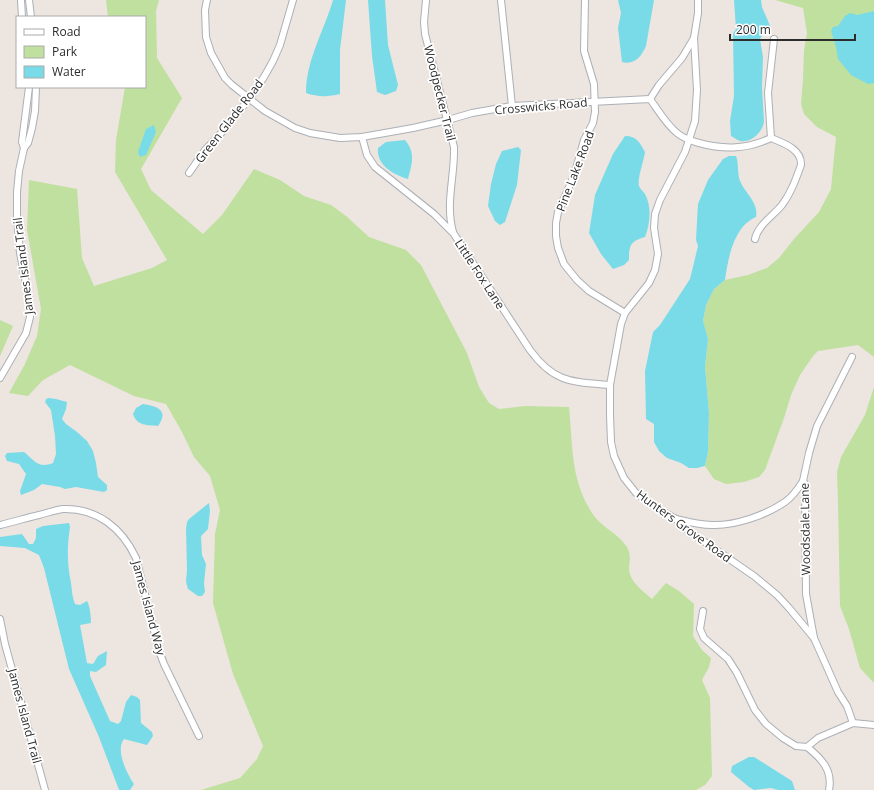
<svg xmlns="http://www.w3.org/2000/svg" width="874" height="790" viewBox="0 0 874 790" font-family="'Open Sans',sans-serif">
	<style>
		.green { fill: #bfe09f }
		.water { fill: #79dbe8 }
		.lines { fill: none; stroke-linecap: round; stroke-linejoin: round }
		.minor-casing { stroke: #acb0b7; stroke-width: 8 }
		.minor { stroke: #fff; stroke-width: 6 }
		.labels { text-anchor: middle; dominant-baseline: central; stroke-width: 3.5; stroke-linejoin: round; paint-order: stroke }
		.street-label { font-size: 12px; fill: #2c2c2c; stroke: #fff }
	</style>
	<rect width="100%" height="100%" fill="#ede5df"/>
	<!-- green -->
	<g class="green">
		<path d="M106,0h53l-3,11 1,47 25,40 -41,71 10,21 52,44 19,-19 32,-46 26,11 24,16 27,9 15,11 23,21 37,13 15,15 46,88 12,34 10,16 10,6 26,-3 44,1c4,40 1,74 25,109 8,11 26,19 33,31 6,12 0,18 3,27 3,10 14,18 22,25l14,-16 13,8 15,13 -1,32 9,14 9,8 -2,9 -7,13 8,18 2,78 -7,9 -9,5h-495l39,-12 17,-19 6,-13 -30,-72 -20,-71 2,-69 5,-24 -10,-34 -16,-19 -12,-25 -16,-28 -32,-8 -64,-31 -27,15 -15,16 -19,-3 16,-29 12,-28 4,-27 -14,-79 2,-50 48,9 5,69 12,28 58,-18 15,-8 -52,-88 1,-32 9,-53h20v-70h-37z"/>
		<path d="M775,0h99v357l-16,-12 -40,6 -5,5 -13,19 -9,20 -7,23 -19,52 -6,7 -15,5 -18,2 -12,-5 -9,-13 3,-14 1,-39 -4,-46 3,-28 -5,-17 3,-17 8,-16 11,-9 23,-5 19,-7 12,-10 15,-19 25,-27 12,-23 5,-52 -19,-10 -13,-13 -3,-10 2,-25 1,-29 3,-17 -4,-25z"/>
		<path d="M0,320l13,6 -13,30z"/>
		<path d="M874,387v296l-14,-15 -11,-39 -9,-23 -2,-105 -1,-29 4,-15 24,-42z"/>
	</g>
	<!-- water -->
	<g class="water">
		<path d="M333,0h13l-6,50v44c-12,3 -23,3 -34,-1 0,-33 18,-62 27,-93z"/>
		<path d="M368,0h17l3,45 10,40 -2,6 -11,4 -8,-3 -5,-36z"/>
		<path d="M618,0h36l-8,46c-5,11 -11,19 -24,16l-4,-34 3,-15z"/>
		<path d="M734,0h27l1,7 9,21 -6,3 -5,8 3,18 -1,30 2,35c-2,11 -13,21 -24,19 -3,-1 -7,-4 -9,-5l-1,-15 4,-25 -1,-62 3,-5z"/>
		<path d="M874,11v72l-6,1 -17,-9 -13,-16 -2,-12 -5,-16 2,-4 5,-1 7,-10 5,-3 7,2z"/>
		<path d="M154,125l2,7 -10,23 -6,2 -2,-5 8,-23z"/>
		<path d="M625,136c12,0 15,7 20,16 -1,8 -8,27 -6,34 1,3 4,5 6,8 7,12 5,31 0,43 -15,4 -16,9 -16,23l-5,5 -11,4 -12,-15 -12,-21 6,-38 18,-41z"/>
		<path d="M405,140c11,13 7,24 3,39 -14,-4 -32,-14 -30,-31l8,-6z"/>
		<path d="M518,147l3,3 -4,35 -12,37 -5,3 -5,-4 -7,-15 3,-22 5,-20 6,-13z"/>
		<path d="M729,156h7c3,7 1,17 4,25 5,12 19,22 16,36 -22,9 -28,41 -31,63l-11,9 -8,16 -3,16 5,18 -3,28 4,46 -1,39 -3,14 -8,2h-8l-8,-5 -14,-5 -8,-7 -5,-9v-18l-8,-5 -1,-48 8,-39 7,-7 30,-46 8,-33 -2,-6 2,-36 10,-24 15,-21z"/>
		<path d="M49,398l7,1 11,3 -1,7 -4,10 4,5 11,8 10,9 6,10 3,12 2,14 9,8v5l-3,2 -28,-5 -11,2 -5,-2 -18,-3 -8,6 -13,5 -1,-4 6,-17 -7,-10 -12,-3 -2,-5 2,-3 17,-1c10,8 14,17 29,11l3,-9 -1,-18 -4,-26 -6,-8 1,-3z"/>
		<path d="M143,404c13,2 27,6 15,22 -11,-1 -21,0 -25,-12l3,-6z"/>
		<path d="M209,503l1,8 -2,18 -7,7 1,19 4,9 -2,19 1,9 -3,4h-4l-10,-7 -2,-7 1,-12 -1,-42 1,-6 2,-3z"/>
		<path d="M69,523l1,4c-3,19 -3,37 1,56 1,7 1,13 4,21l5,1 7,-4c3,5 4,16 4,22l-11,2 7,38 6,1 5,-8 9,-5 -1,14 -10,7 -6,-1v5l20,45 8,3 3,-3 5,-19 5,-7 6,2 3,3 1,23 11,9 1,4 -6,9 -23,-6c-9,11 3,35 10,45l-4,6h-11l-20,-53 -30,-68 -25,-101 -5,-13 -14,-7 -25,-2v-9l22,-3 7,10h4l3,-6v-9l7,-3z"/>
		<path d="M749,757h5l38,24 3,9h-17l-7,-2 -17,2 -5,-3 -18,-15 1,-6z"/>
	</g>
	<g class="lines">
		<!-- minor casing -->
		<g class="minor-casing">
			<g id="minor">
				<path d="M21,0l1,17"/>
				<path d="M29,0l2,17"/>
				<path d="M207,0l-2,10 1,27 5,16 14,25 7,7 33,26 30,17 15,5 30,5 22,-1 51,-9 35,-8 24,-7 40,-7 138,-7c8,11 16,25 27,34 6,5 14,8 22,10 26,7 48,6 72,-5 12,5 31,11 30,27 -5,14 -10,28 -19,40 -9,11 -24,20 -27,34"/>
				<path d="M426,0l-2,22 1,12 29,113c1,29 -9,56 -1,85"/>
				<path d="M501,0l11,106"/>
				<path d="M585,0l-1,51 10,33 1,28 -2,11 -9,17 -10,36 -16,36 -2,11v13l2,12 6,16 13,16 12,11 36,22"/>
				<path d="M698,0v13l-4,25 3,52 -2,31 -10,31 -25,48 -5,14 -1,14 4,26 -3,16 -6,13 -24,30 -4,11 -11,61v30l1,27 3,14 10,22 12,15 26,18 14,8 10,10 68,47 23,19 12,13 25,30 24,54 9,14 6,17"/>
				<path d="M650,99l9,-14 23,-27 12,-20"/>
				<path d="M362,137l5,18 8,12 59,47 20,20 76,116c24,33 42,32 80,35"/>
				<path d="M771,138l-3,-45 6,-54"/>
				<path d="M24,148l-2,-6 7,-55"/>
				<path d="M189,173l16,-23 19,-20 25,-31 15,-22 9,-16 7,-16 13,-45"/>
				<path d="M0,378l26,-45 4,-16 -1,-18 -9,-46 -3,-37v-24l2,-21 5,-23 4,-5 4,-15 3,-17 1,-24"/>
				<path d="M676,519c12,3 24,6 36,6 23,1 54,-10 73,-23 7,-5 13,-13 18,-21"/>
				<path d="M0,525c13,-3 26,-7 39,-10 8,-2 16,-5 24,-6 34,-1 59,19 73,49l23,93 5,13 35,72"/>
				<path d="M703,611l-3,18 4,9 24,21 9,14 18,37 11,14 17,14 13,8 11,1"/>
				<path d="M0,619l5,25 40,146"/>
				<path d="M814,638l-8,-44 -1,-110 -2,-3 6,-28 8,-27 35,-69"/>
				<path d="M829,790c4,-20 -8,-32 -22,-43l11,-9 35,-15 21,2"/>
			</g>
		</g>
		<!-- minor -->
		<use href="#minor" class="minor"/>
	</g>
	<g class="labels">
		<!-- street labels -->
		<g class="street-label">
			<text transform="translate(440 93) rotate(76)">Woodpecker Trail</text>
			<text transform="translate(541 106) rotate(-5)">Crosswicks Road</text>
			<text transform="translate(229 121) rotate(-52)">Green Glade Road</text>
			<text transform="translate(575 171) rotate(-69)">Pine Lake Road</text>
			<text transform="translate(23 266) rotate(-97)">James Island Trail</text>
			<text transform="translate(480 274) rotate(57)">Little Fox Lane</text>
			<text transform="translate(684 526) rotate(36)">Hunters Grove Road</text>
			<text transform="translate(805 529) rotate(-91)">Woodsdale Lane</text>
			<text transform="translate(149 608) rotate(75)">James Island Way</text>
			<text transform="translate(25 716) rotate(75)">James Island Trail</text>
		</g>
	</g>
	<!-- legend -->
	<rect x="16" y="16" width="130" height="72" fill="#ffffff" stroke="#ababab"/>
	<rect x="24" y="29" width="20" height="6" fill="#ffffff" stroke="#ababab"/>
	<text x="52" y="36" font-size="12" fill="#2c2c2c">Road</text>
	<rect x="24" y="46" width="20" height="12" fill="#bfe09f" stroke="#ababab"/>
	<text x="52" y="56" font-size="12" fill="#2c2c2c">Park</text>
	<rect x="24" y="66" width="20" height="12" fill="#79dbe8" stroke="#ababab"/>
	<text x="52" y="76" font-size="12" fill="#2c2c2c">Water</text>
	<!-- scale -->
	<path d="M730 34v6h125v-6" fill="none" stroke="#2c2c2c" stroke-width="2"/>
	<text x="736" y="34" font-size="12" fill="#2c2c2c" stroke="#ffffff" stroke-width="3" paint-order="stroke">200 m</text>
</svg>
